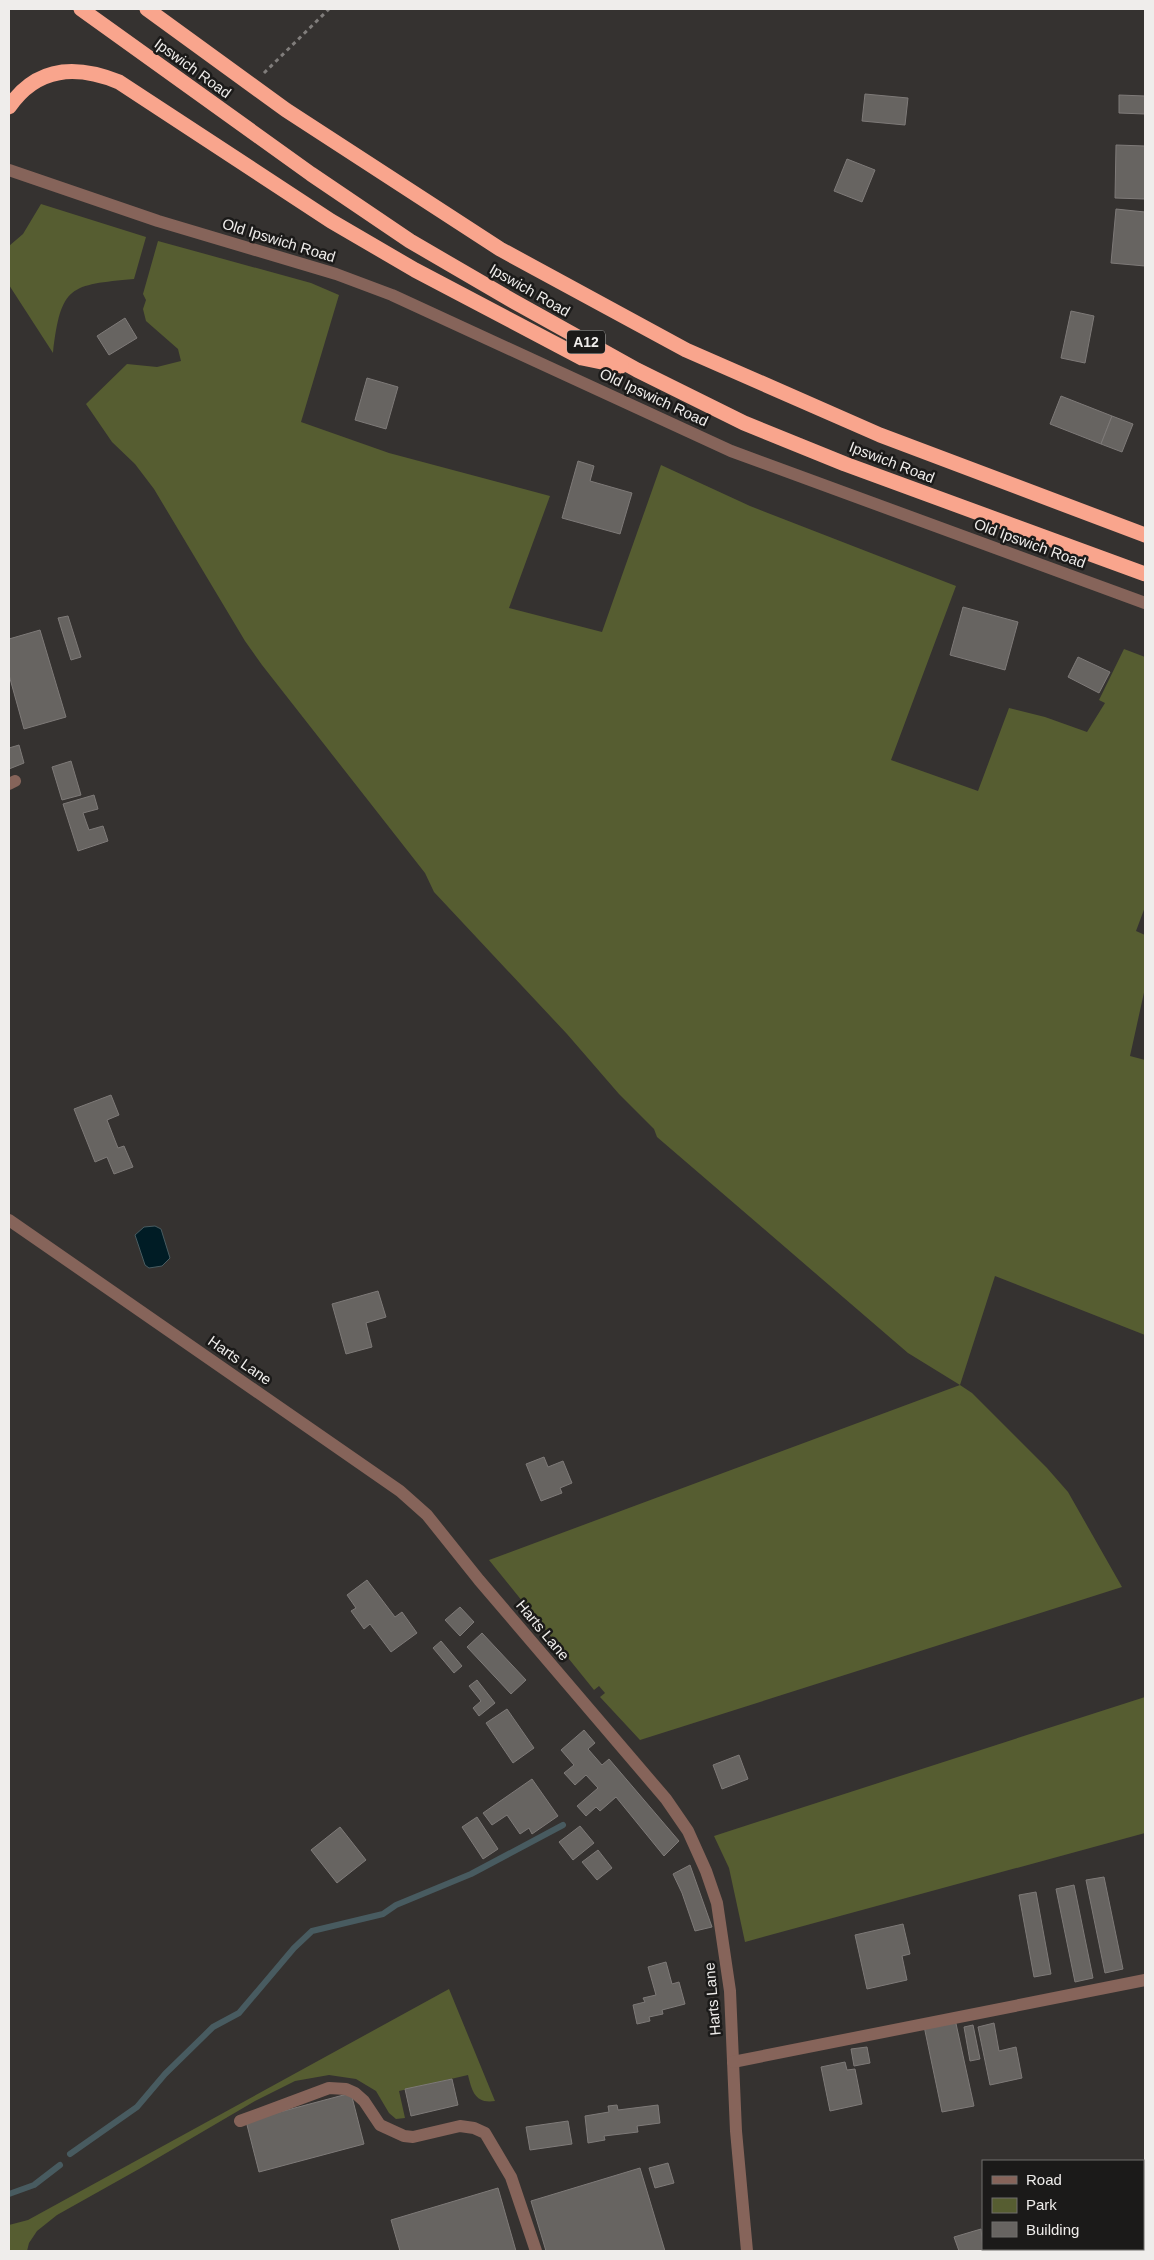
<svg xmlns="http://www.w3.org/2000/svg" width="1154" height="2260" viewBox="0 0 1154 2260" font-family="Helvetica,sans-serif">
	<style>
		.green { fill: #565d31 }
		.water { fill: #001c25; stroke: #485b60 }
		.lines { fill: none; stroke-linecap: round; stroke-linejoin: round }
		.stream { stroke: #485b60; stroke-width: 6 }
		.building { fill: #676461; stroke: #7e7a78 }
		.path { stroke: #807d7b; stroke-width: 3; stroke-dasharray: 4 4; stroke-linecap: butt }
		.minor { stroke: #86645a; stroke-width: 12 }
		.highway { stroke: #f9a58d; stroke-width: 15 }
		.labels { text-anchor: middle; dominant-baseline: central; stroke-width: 5; stroke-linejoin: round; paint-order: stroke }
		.shield { fill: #1b1a19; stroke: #afaeac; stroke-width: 1 }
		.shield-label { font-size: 14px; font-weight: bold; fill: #efedeb }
		.street-label { font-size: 15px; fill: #efedeb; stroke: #1b1a19 }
	</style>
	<rect width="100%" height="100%" fill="#353230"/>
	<!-- green -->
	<g class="green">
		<path d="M41,204l105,33 -12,42c-64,6 -73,6 -81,74l-44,-68v-39l14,-12z"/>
		<path d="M158,241l153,42 28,12 -38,127 88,31 161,43 -41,112 93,24 59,-167 89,41 206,80 -65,174 87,31 31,-83 36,9 42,15 18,-29 -6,-3 25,-51 21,8v250l-9,24 9,4v53l-15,68 15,4v275l-150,-59 -35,109 12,8 75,75 21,24 54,95 -482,153 -40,-43 5,-4 -6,-7 -5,4 -105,-130 471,-175 -52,-32 -251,-216 -3,-8 -35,-35 -52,-60 -133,-142 -9,-19 -163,-208 -17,-24 -91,-152 -19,-25 -23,-22 -26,-38 41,-40 30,3 24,-6 -3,-12 -32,-28 -3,-12 3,-9 -3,-6z"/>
		<path d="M1145,1697v136l-400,109 -16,-74 -15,-32z"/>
		<path d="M449,1989l46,112c-20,3 -23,-10 -27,-26l-69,16 6,27 -9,1 -7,-6 -13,-22 -20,-12 -27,-4 -34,6 -40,20 -116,68 -82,46 -20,16 -8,12 -2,8h-18v-26l19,-5z"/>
	</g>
	<!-- water -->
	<path class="water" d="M155,1226l6,3 9,29 -8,8 -13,2 -4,-3 -10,-30 9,-8z"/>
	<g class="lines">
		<!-- stream -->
		<g class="stream">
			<path d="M70,2154l67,-47 28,-33 48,-47 26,-14 55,-65 18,-17 71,-17 13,-9 75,-31 92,-49"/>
			<path d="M9,2194l25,-9 26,-20"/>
		</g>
	</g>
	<!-- building -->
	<g class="building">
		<path d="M865,94l43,4 -3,27 -43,-4z"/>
		<path d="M1119,95l26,1v18l-26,-1z"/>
		<path d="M1116,145l29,1v53l-30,-1z"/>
		<path d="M847,159l28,11 -13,32 -28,-11z"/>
		<path d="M1116,209l29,3v54l-34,-3z"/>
		<path d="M1071,311l23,5 -9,47 -24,-5z"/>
		<path d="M125,318l12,20 -28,17 -12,-19z"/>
		<path d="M367,378l31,9 -12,42 -31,-9z"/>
		<path d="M1061,396l51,20 -11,28 -51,-20z"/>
		<path d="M1112,416l21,8 -11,28 -21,-8z"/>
		<path d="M578,461l16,5 -4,15 42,12 -12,41 -58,-16z"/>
		<path d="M963,607l55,15 -13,48 -55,-15z"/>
		<path d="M68,616l13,41 -10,3 -13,-42z"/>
		<path d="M40,630l26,87 -42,12 -15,-54v-36z"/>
		<path d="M1078,657l32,15 -11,21 -31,-16z"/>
		<path d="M19,745l5,18 -15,6v-21z"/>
		<path d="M71,761l10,34 -19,5 -10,-33z"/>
		<path d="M94,795l4,14 -15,4 6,17 14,-4 5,15 -30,10 -15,-47z"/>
		<path d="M111,1095l8,20 -12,5 11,28 6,-2 9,21 -19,7 -7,-17 -12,5 -21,-53z"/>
		<path d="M378,1291l8,26 -20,6 6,24 -26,7 -14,-50z"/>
		<path d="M544,1457l4,10 15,-6 9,22 -12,5 2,5 -21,8 -15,-37z"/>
		<path d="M367,1580l28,37 7,-5 15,21 -26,19 -21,-28 -6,5 -13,-18 5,-3 -9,-13z"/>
		<path d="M460,1607l14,15 -14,14 -15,-16z"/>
		<path d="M482,1633l44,47 -15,14 -44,-47z"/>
		<path d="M441,1641l21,25 -8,7 -21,-25z"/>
		<path d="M477,1680l18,23 -16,13 -6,-8 8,-7 -12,-15z"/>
		<path d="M507,1709l27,39 -21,15 -27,-40z"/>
		<path d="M584,1730l11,13 -7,6 14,16 7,-6 70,82 -15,15 -48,-59 -16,14 -4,-4 -10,9 -9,-10 21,-18 -12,-13 -11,10 -11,-12 10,-8 -13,-15z"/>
		<path d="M739,1755l9,24 -26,10 -9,-24z"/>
		<path d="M532,1779l26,37 -26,18 -3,-6 -9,6 -13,-19 -15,10 -9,-12z"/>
		<path d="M477,1817l21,32 -15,10 -21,-32z"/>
		<path d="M580,1826l14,17 -21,17 -14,-18z"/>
		<path d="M340,1827l26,33 -29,23 -26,-33z"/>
		<path d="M598,1850l14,18 -15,12 -15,-18z"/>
		<path d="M690,1865l22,62 -17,4 -13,-38 -9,-19z"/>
		<path d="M1104,1877l19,92 -18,4 -19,-93z"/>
		<path d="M1074,1885l19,93 -18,4 -19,-93z"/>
		<path d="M1036,1892l15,82 -17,3 -15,-82z"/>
		<path d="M903,1924l7,30 -8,2 5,24 -40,9 -12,-54z"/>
		<path d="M666,1962l6,22 7,-2 6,22 -23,6 1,4 -14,3 1,4 -13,3 -4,-19 12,-3 -2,-4 13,-3 -8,-28z"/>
		<path d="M955,2019l19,87 -32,6 -18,-86z"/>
		<path d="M994,2023l5,28 17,-4 6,31 -32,7 -12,-58z"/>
		<path d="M973,2025l7,34 -10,2 -6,-34z"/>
		<path d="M867,2047l3,16 -16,3 -3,-17z"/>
		<path d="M845,2062l2,8 8,-1 7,35 -32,7 -9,-44z"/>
		<path d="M452,2079l6,26 -47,11 -6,-27z"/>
		<path d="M351,2093l13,51 -105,28 -13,-51z"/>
		<path d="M617,2105l1,5 40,-5 2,18 -23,3 1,6 -34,4 1,4 -17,3 -3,-27 24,-4 -1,-6z"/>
		<path d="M568,2121l4,23 -42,6 -4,-23z"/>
		<path d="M668,2163l6,20 -19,5 -6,-20z"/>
		<path d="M640,2168l25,83h-119l-15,-50z"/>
		<path d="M498,2188l18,63h-116l-9,-31z"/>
		<path d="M981,2229l2,20h15l1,2h-40l-5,-14z"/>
	</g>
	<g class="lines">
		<!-- path -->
		<path class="path" d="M264,73l65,-64"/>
		<!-- minor -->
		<g class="minor">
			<path d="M9,170l149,51 178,53 56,21 339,156 414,152"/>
			<path d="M9,784l6,-3"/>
			<path d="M9,1220l391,271 27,24 52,65 187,219 22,32 18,40 11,32 13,88 6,140 11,120"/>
			<path d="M733,2062l412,-82"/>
			<path d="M240,2121l89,-33 17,1 9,4 9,8 16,24 24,11 9,1 47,-11 14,2 11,5 26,44 25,74"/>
		</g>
		<!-- highway -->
		<g class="highway">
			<path d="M81,9l230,165 99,67 103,60 124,69 107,53 101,41 300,110"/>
			<path d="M147,9l139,101 214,139 186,101 194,85 265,100"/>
			<path d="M9,107c28,-41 68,-42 110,-25l212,139 84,49 167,88 39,8"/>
		</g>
	</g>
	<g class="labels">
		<!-- shield labels -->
		<rect class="shield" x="567" y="330.5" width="38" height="23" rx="4"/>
		<g class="shield-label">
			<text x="586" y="342">A12</text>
		</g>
		<!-- street labels -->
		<g class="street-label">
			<text transform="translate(193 68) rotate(36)">Ipswich Road</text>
			<text transform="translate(279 240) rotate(17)">Old Ipswich Road</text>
			<text transform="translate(530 290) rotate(30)">Ipswich Road</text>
			<text transform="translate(654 397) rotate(25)">Old Ipswich Road</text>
			<text transform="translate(892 462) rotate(21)">Ipswich Road</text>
			<text transform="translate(1030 543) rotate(20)">Old Ipswich Road</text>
			<text transform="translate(240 1360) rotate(35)">Harts Lane</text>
			<text transform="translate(543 1630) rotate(50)">Harts Lane</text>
			<text transform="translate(712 1999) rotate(-95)">Harts Lane</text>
		</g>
	</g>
	<!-- border -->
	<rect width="1154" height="2260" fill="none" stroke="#efedeb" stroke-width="20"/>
	<!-- legend -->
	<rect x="982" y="2160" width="162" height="90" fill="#1b1a19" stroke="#706e6d"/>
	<rect x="992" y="2176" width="25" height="8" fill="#86645a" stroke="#706e6d"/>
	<text x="1026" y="2185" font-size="15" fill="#efedeb">Road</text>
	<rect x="992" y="2198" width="25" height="15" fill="#565d31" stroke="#706e6d"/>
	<text x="1026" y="2210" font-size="15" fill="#efedeb">Park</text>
	<rect x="992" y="2222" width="25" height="15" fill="#676461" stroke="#706e6d"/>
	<text x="1026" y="2235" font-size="15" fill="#efedeb">Building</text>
</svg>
